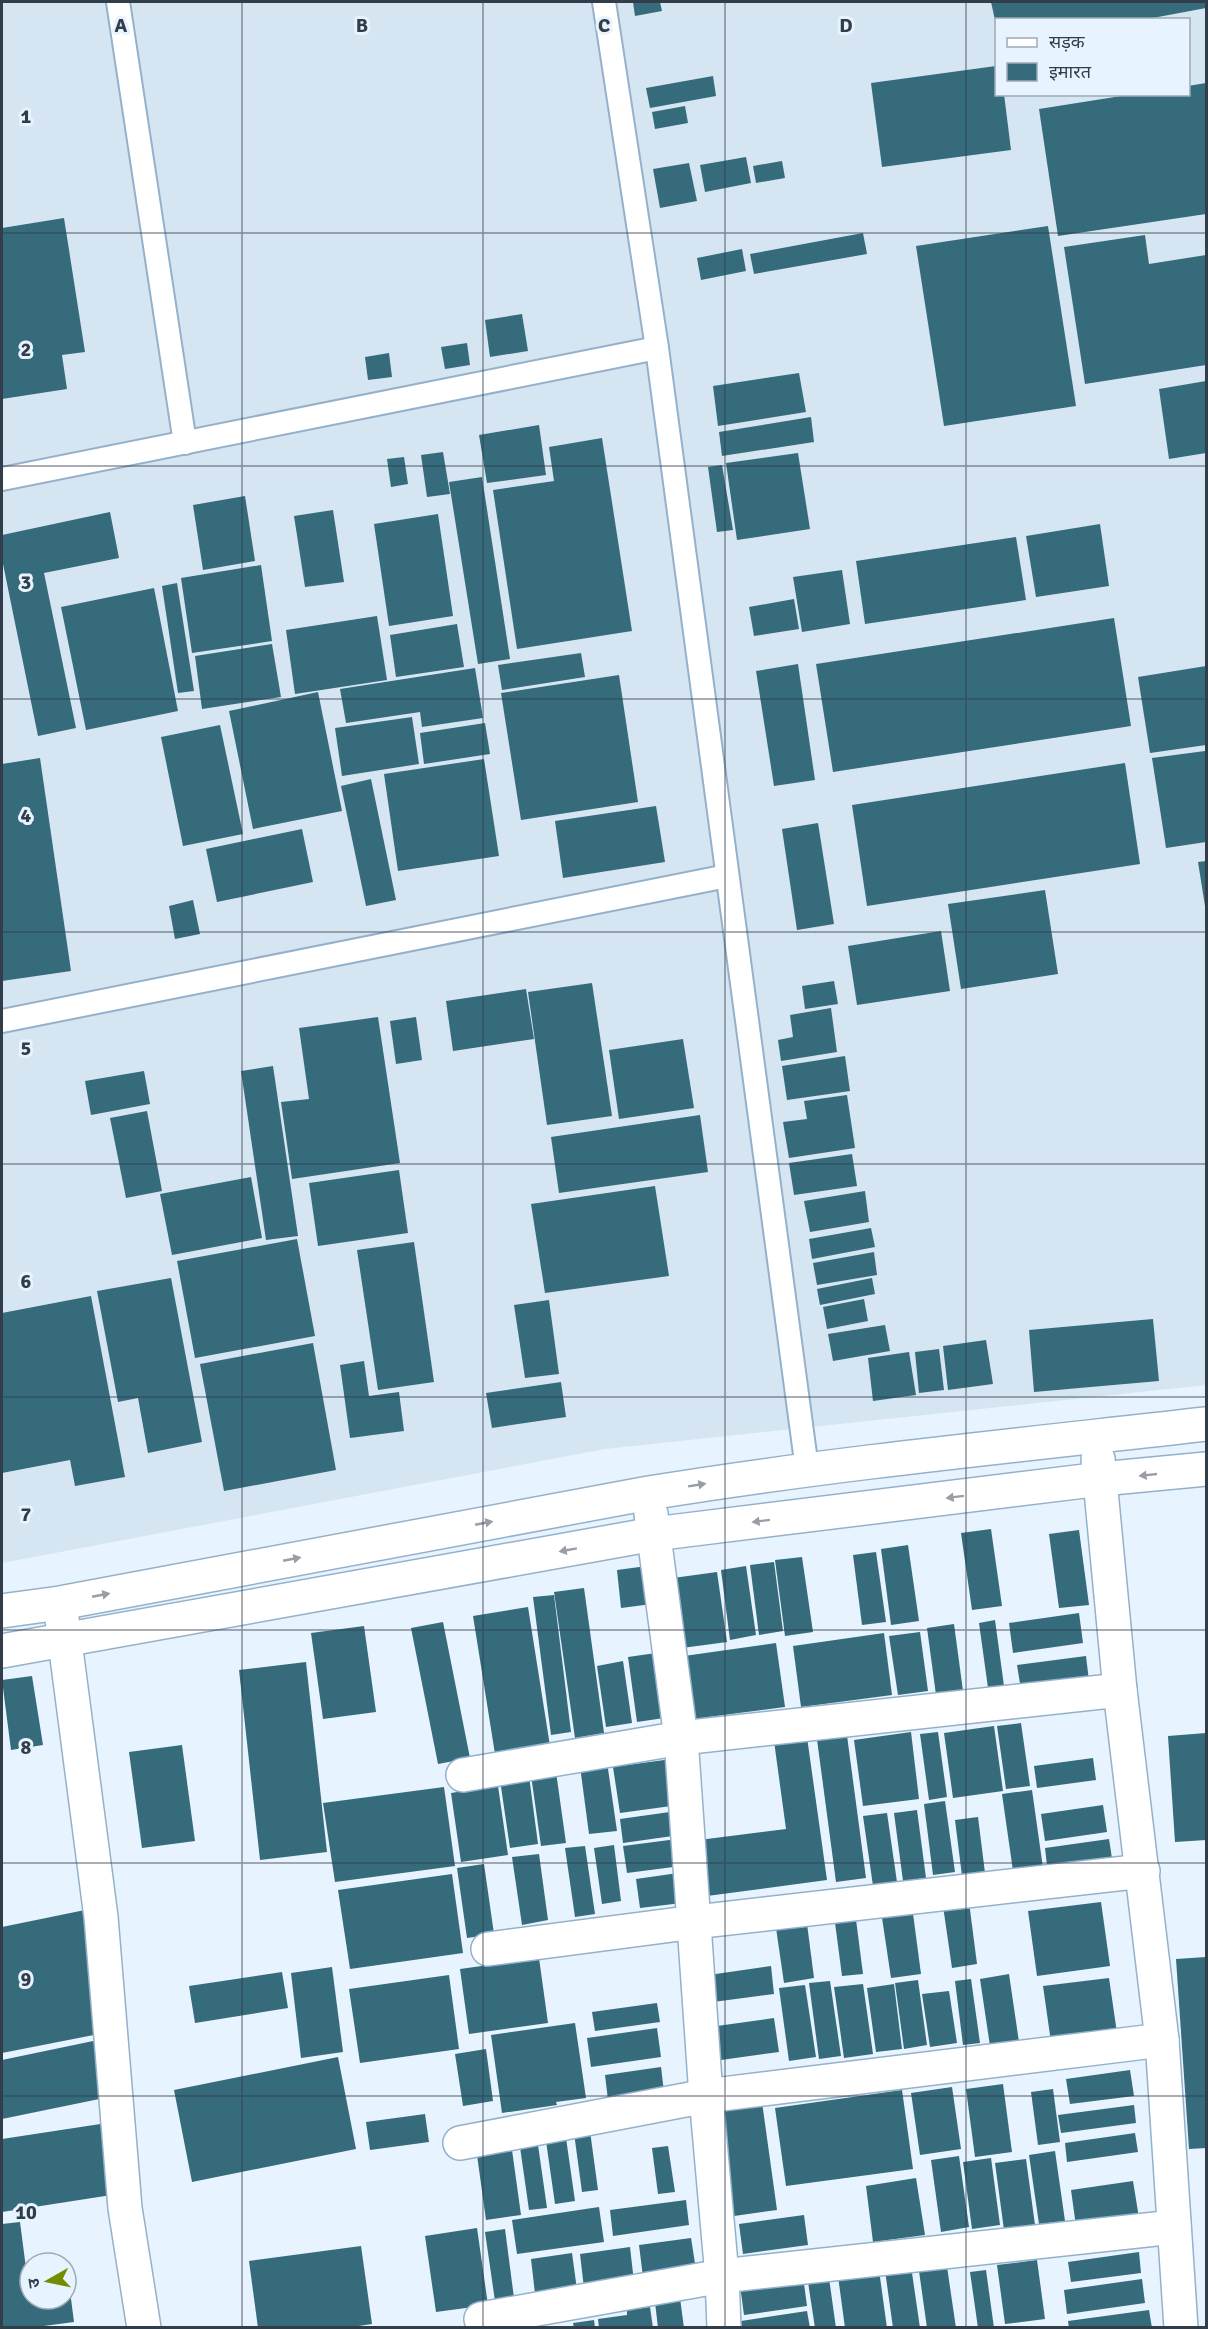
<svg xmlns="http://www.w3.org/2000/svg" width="1208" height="2329" viewBox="0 0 1208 2329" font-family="Signika,'Noto Sans Devanagari',sans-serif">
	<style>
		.built { fill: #d6e5f2; fill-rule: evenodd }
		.building { fill: #356b7b }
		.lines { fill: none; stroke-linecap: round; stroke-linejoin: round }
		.lane-casing { stroke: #94b1cb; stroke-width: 26 }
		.street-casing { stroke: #94b1cb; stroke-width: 36 }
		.lane { stroke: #fff; stroke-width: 22 }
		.street { stroke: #fff; stroke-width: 33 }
		.oneway { fill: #989ea4 }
		.grid { fill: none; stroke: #313d48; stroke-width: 1.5; stroke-opacity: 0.55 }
		.grid-label { font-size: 20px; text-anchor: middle; font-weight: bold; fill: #313d48; stroke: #e7f3fe; stroke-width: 6; stroke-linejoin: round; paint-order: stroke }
	</style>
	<rect width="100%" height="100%" fill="#e7f3fe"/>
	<!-- built -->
	<path class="built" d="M2,2h1204v1383l-601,64 -603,114zM996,20h192v74h-192z"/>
	<!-- building -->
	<g class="building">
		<path d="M633,2h27l2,9 -27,5z"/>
		<path d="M991,2h215v6l-64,12h-147z"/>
		<path d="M996,66v28h8l7,56 -129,17 -11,-84z"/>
		<path d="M713,76l3,20 -66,12 -4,-20z"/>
		<path d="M1206,83v131l-148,22 -19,-127 95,-15h54v-8z"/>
		<path d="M685,106l3,17 -33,6 -3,-17z"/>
		<path d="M746,157l5,26 -46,9 -5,-27z"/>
		<path d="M782,161l3,17 -29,5 -3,-17z"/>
		<path d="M689,163l8,38 -37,7 -7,-39z"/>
		<path d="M64,218l21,134 -23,3 5,34 -65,10v-171z"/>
		<path d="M1048,226l28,180 -132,20 -28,-180z"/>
		<path d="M863,233l4,21 -113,20 -4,-20z"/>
		<path d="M1145,235l4,29 57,-9v110l-121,19 -21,-137z"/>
		<path d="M742,249l4,22 -45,9 -4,-22z"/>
		<path d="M522,314l6,37 -38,6 -5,-37z"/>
		<path d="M467,343l3,22 -25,4 -4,-22z"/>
		<path d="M389,353l3,24 -24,3 -3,-23z"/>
		<path d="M799,373l7,39 -88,14 -5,-40z"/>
		<path d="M1206,381v72l-37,6 -10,-70z"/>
		<path d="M811,417l3,25 -92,14 -3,-24z"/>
		<path d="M539,425l7,50 -59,8 -8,-48z"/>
		<path d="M602,438l30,193 -115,18 -24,-159 61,-9 -5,-34z"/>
		<path d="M443,452l7,42 -23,3 -6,-42z"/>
		<path d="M798,453l12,76 -73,11 -11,-77z"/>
		<path d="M404,457l4,27 -17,3 -4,-28z"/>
		<path d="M722,465l11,65 -16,2 -9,-65z"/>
		<path d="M482,477l28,182 -32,5 -29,-182z"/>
		<path d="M245,496l10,65 -52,9 -10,-65z"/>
		<path d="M333,510l11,72 -39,5 -11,-71z"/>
		<path d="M110,512l9,46 -75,15 32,155 -38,8 -36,-177v-24z"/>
		<path d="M438,514l15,102 -64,10 -15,-102z"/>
		<path d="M1100,524l9,62 -73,11 -10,-61z"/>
		<path d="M1016,537l10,63 -161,24 -9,-63z"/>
		<path d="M261,565l11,76 -80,12 -11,-75z"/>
		<path d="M842,570l8,54 -48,8 -9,-55z"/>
		<path d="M177,583l17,108 -16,2 -16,-107z"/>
		<path d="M154,588l24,123 -92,19 -25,-123z"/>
		<path d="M794,599l5,30 -45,7 -5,-29z"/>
		<path d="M377,616l10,64 -92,14 -9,-64z"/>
		<path d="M1114,618l17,108 -298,46 -17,-108z"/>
		<path d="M457,624l7,43 -68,10 -6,-42z"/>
		<path d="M272,644l9,53 -79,12 -7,-53z"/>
		<path d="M581,653l4,24 -83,13 -4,-25z"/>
		<path d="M798,664l17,116 -41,6 -18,-115z"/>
		<path d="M1206,666v79l-56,8 -12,-76z"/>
		<path d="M475,668l8,50 -61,9 -2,-15 -74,11 -6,-34z"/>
		<path d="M619,675l19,127 -117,18 -20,-127z"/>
		<path d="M318,692l24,119 -89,18 -24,-118z"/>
		<path d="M412,717l7,47 -77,12 -7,-48z"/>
		<path d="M485,723l5,31 -66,10 -4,-31z"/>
		<path d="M220,725l23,109 -60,12 -22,-109z"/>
		<path d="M1205,751l1,91 -40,6 -14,-90z"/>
		<path d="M40,758l31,213 -69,10v-217z"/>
		<path d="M484,759l15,97 -101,15 -14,-97z"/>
		<path d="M1125,763l15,101 -273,42 -15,-101z"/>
		<path d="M371,779l25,121 -30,6 -25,-120z"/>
		<path d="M656,806l9,56 -102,16 -8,-57z"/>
		<path d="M818,823l16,101 -37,6 -15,-101z"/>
		<path d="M302,829l11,53 -96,20 -11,-53z"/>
		<path d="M1206,861v45h-1l-7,-44z"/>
		<path d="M1045,890l13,84 -97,15 -13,-85z"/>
		<path d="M193,900l7,34 -25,5 -6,-33z"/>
		<path d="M941,931l9,60 -93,14 -9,-59z"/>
		<path d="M834,981l4,23 -33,5 -3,-23z"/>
		<path d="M592,983l20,133 -65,9 -19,-133z"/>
		<path d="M526,989l8,50 -81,12 -7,-50z"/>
		<path d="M831,1008l6,44 -56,9 -3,-21 15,-3 -3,-22z"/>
		<path d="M378,1017l22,146 -108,16 -11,-77 28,-3 -10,-71z"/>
		<path d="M416,1017l6,43 -26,4 -6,-43z"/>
		<path d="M683,1039l11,69 -75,11 -10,-69z"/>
		<path d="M845,1056l5,35 -63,9 -5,-34z"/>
		<path d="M273,1066l25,170 -32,4 -25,-169z"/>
		<path d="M144,1071l6,33 -59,11 -6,-34z"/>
		<path d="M847,1095l8,53 -66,10 -6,-36 24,-3 -3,-18z"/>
		<path d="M147,1111l15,80 -36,7 -16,-80z"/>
		<path d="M700,1115l8,57 -149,21 -8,-56z"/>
		<path d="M852,1154l5,32 -63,9 -5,-32z"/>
		<path d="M399,1170l9,63 -90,13 -9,-63z"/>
		<path d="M251,1177l11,61 -90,17 -12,-61z"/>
		<path d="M655,1186l14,90 -124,17 -14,-89z"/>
		<path d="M865,1191l4,31 -59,10 -6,-31z"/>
		<path d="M871,1228l4,19 -63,12 -3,-20z"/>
		<path d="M297,1239l18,97 -120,22 -18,-97z"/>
		<path d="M414,1242l20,140 -56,8 -21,-140z"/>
		<path d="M874,1252l3,23 -60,10 -4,-22z"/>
		<path d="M171,1278l31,164 -54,11 -10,-55 -20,4 -21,-111z"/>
		<path d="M872,1278l3,16 -55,11 -3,-16z"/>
		<path d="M91,1296l34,181 -50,9 -5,-26 -68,13v-160z"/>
		<path d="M864,1299l4,22 -41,8 -4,-22z"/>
		<path d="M549,1300l10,74 -34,4 -11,-73z"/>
		<path d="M1153,1319l6,62 -125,11 -5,-62z"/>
		<path d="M885,1325l5,26 -57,10 -5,-27z"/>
		<path d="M986,1340l7,44 -45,6 -5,-44z"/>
		<path d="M313,1343l23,127 -112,21 -24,-127z"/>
		<path d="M939,1349l5,41 -25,3 -4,-41z"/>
		<path d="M909,1352l7,43 -43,6 -5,-43z"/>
		<path d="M364,1361l5,35 30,-4 5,39 -54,7 -10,-73z"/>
		<path d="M561,1382l5,35 -74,11 -6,-35z"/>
		<path d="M991,1529l11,77 -30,4 -11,-77z"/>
		<path d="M1079,1530l10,75 -30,3 -10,-74z"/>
		<path d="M908,1545l11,76 -28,4 -10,-76z"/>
		<path d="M876,1552l10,70 -24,3 -9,-70z"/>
		<path d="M802,1557l11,75 -28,4 -10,-76z"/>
		<path d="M774,1562l9,69 -24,4 -9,-70z"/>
		<path d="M647,1566l5,38 -31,4 -4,-38z"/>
		<path d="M746,1566l10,69 -26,5 -9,-70z"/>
		<path d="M717,1572l10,70 -45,6 -9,-70z"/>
		<path d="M584,1588l20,145 -29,5 -21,-146z"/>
		<path d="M554,1595l17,137 -20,3 -18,-138z"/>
		<path d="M528,1607l22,139 -55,8 -22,-138z"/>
		<path d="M1079,1613l4,30 -70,10 -4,-30z"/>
		<path d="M995,1620l9,66 -16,2 -9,-65z"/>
		<path d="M443,1622l27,136 -32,6 -27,-136z"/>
		<path d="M954,1624l9,67 -27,4 -9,-67z"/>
		<path d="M364,1626l12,86 -53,7 -12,-86z"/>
		<path d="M920,1632l8,59 -30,4 -9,-59z"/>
		<path d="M884,1633l8,62 -91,12 -8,-61z"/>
		<path d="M776,1643l9,64 -100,13 -8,-63z"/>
		<path d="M656,1653l8,65 -27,4 -9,-65z"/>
		<path d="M1086,1656l3,25 -68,9 -4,-25z"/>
		<path d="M623,1661l9,62 -26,4 -9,-61z"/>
		<path d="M306,1662l21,190 -67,8 -21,-190z"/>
		<path d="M32,1676l11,69 -32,5 -9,-70z"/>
		<path d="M1021,1723l9,63 -24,3 -9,-63z"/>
		<path d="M994,1726l9,65 -50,7 -9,-65z"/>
		<path d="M846,1728l20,150 -30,4 -20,-150z"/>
		<path d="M911,1732l8,67 -56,7 -9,-66z"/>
		<path d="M938,1732l9,65 -18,3 -9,-66z"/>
		<path d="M1206,1733v107l-31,2 -7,-106z"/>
		<path d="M807,1737l20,143 -120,16 -8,-56 87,-11 -12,-88z"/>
		<path d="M182,1745l13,96 -53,7 -13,-96z"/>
		<path d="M679,1758l7,46 -66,9 -7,-46z"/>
		<path d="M1093,1758l3,22 -59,8 -3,-22z"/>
		<path d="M607,1762l10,69 -28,3 -9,-68z"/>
		<path d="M556,1772l10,71 -25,3 -10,-71z"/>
		<path d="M529,1776l9,68 -28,4 -10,-68z"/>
		<path d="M498,1786l10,69 -47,7 -10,-69z"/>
		<path d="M444,1787l11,79 -120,16 -12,-79z"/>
		<path d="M1032,1790l11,78 -30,3 -11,-77z"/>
		<path d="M945,1801l10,71 -22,3 -9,-71z"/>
		<path d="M1103,1805l4,27 -62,9 -4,-27z"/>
		<path d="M684,1810l3,24 -64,9 -3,-24z"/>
		<path d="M917,1810l9,68 -23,3 -9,-68z"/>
		<path d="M887,1813l10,69 -24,4 -10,-70z"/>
		<path d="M978,1817l7,56 -23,3 -7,-56z"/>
		<path d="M685,1838l4,27 -62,8 -4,-27z"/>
		<path d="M1109,1839l4,26 -65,9 -3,-26z"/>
		<path d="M614,1845l7,56 -19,3 -8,-56z"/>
		<path d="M585,1846l10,68 -20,3 -10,-69z"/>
		<path d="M539,1854l9,66 -26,5 -10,-68z"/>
		<path d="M484,1864l10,70 -27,4 -10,-70z"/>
		<path d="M685,1872l5,30 -50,6 -4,-29z"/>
		<path d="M452,1874l11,79 -113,16 -12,-79z"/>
		<path d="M969,1902l8,62 -25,4 -9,-62z"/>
		<path d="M1101,1902l9,64 -73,10 -9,-65z"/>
		<path d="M912,1906l9,68 -30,4 -10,-67z"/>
		<path d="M85,1910l24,122 -107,21v-126z"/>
		<path d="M855,1912l8,62 -21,2 -8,-61z"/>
		<path d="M806,1916l8,62 -30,5 -9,-62z"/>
		<path d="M1206,1957v191l-17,1 -13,-190z"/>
		<path d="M539,1958l9,65 -79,11 -9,-65z"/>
		<path d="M771,1966l3,28 -61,8 -4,-27z"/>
		<path d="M332,1967l11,85 -42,6 -10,-85z"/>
		<path d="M282,1972l6,36 -93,15 -6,-37z"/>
		<path d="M1009,1974l10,68 -29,4 -10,-67z"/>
		<path d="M449,1975l10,74 -99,14 -11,-74z"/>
		<path d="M1109,1978l8,55 -66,9 -8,-56z"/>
		<path d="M971,1979l9,64 -17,2 -8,-64z"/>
		<path d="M918,1980l9,65 -23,4 -9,-66z"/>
		<path d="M830,1981l11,75 -22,3 -10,-76z"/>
		<path d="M863,1984l10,70 -29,4 -10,-71z"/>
		<path d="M894,1984l8,65 -26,3 -9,-64z"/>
		<path d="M805,1985l11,72 -27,4 -10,-73z"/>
		<path d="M949,1991l8,52 -27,4 -8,-53z"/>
		<path d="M657,2003l3,19 -65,9 -3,-19z"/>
		<path d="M774,2018l5,34 -58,8 -4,-34z"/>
		<path d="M575,2023l11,75 -30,4 1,3 -55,8 -11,-78z"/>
		<path d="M657,2028l4,29 -70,10 -4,-29z"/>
		<path d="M98,2040l11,57 -107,22v-59z"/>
		<path d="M486,2049l7,52 -30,5 -8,-52z"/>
		<path d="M338,2057l18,92 -164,33 -18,-92z"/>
		<path d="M661,2067l3,25 -56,8 -3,-25z"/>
		<path d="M1130,2070l4,26 -64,8 -4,-25z"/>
		<path d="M1003,2084l9,68 -37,5 -9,-68z"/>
		<path d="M952,2087l9,62 -41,6 -9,-62z"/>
		<path d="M1053,2089l7,53 -22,3 -7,-53z"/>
		<path d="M902,2090l11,79 -127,17 -11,-78z"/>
		<path d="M762,2102l15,108 -43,6 -15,-108z"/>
		<path d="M1134,2105l2,18 -75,10 -3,-18z"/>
		<path d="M425,2114l4,28 -59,8 -4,-28z"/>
		<path d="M107,2123l11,71 -116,18v-73z"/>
		<path d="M590,2131l8,59 -16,2 -8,-59z"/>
		<path d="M1135,2133l3,19 -71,10 -2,-19z"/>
		<path d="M566,2138l9,63 -20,3 -9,-63z"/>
		<path d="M538,2145l9,63 -18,2 -9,-63z"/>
		<path d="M668,2146l7,46 -17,2 -6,-46z"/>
		<path d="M512,2150l9,65 -35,5 -9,-65z"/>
		<path d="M1055,2151l10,70 -26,3 -10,-69z"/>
		<path d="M959,2156l10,71 -28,5 -10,-72z"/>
		<path d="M991,2158l9,67 -28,4 -9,-67z"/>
		<path d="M1026,2159l9,66 -31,5 -9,-67z"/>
		<path d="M916,2178l9,57 -52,7 -7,-56z"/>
		<path d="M1133,2181l6,37 -63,8 -5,-36z"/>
		<path d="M686,2200l3,25 -76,11 -3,-26z"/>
		<path d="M599,2207l5,35 -87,12 -5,-34z"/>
		<path d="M804,2215l4,30 -65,9 -4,-30z"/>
		<path d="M20,2222l10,77h36v-15l3,-1 5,39 -45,6h-27v-104z"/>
		<path d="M477,2228l11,77 -52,7 -11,-76z"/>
		<path d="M505,2229l9,69 -19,3 -10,-69z"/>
		<path d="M691,2238l5,32 -53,7 -4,-32z"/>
		<path d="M361,2246l11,78 -27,4h-87l-9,-67z"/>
		<path d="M630,2247l4,35 -50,6 -4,-34z"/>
		<path d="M1139,2252l2,21 -70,9 -3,-20z"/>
		<path d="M572,2253l6,44 -42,5 -5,-43z"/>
		<path d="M910,2259l10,69h-27l-9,-65z"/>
		<path d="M946,2260l10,68h-29l-9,-64z"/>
		<path d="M1037,2260l8,59 -40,5 -8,-59z"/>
		<path d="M879,2270l8,58h-42l-7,-52z"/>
		<path d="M986,2270l8,58h-16l-8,-56z"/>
		<path d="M803,2276l4,30 -63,9 -4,-30z"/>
		<path d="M829,2278l7,50h-21l-7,-46z"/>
		<path d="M1142,2279l3,24 -78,11 -3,-24z"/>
		<path d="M680,2298l4,30h-26l-3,-26z"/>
		<path d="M650,2307l3,21h-54l-1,-9 29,-4v-5z"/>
		<path d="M1149,2310l3,18h-83l-1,-7z"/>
		<path d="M807,2311l3,17h-68l-1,-7z"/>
		<path d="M594,2320l1,8h-21l-1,-5z"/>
	</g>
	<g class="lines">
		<!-- lane casing -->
		<g class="lane-casing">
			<g id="lane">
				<path d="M118,2l67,441"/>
				<path d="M604,2l53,346 150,1121"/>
				<path d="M2,479l655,-131"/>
				<path d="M2,1021l725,-145"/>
			</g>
		</g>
		<!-- street casing -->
		<g class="street-casing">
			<g id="street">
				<path d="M1098,1459l22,231 42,350 19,288"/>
				<path d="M651,1514l30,224 25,358 16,180 2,52"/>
				<path d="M2,1611l58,-8 589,-110c185,-30 371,-48 557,-69"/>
				<path d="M62,1619l39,298 24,291 19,120"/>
				<path d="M2,1651l652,-117 447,-55 105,-10"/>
				<path d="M463,1775l218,-37 439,-48"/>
				<path d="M488,1949l207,-27 448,-51"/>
				<path d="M460,2143l246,-47 456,-56"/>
				<path d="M481,2319l241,-43 452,-49"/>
			</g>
		</g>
		<!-- lane -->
		<use href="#lane" class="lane"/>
		<!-- street -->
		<use href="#street" class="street"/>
	</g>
	<!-- one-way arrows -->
	<defs><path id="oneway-solid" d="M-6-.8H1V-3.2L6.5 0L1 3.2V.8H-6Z" transform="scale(1.5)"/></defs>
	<g class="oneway">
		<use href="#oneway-solid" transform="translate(1148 1475) rotate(174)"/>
		<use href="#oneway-solid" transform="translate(697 1485) rotate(-9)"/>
		<use href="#oneway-solid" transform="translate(955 1497) rotate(173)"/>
		<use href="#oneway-solid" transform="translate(761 1521) rotate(173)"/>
		<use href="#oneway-solid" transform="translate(484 1523) rotate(-11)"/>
		<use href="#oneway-solid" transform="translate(568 1550) rotate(170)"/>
		<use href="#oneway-solid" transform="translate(292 1559) rotate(-11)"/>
		<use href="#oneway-solid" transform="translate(101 1595) rotate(-11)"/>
	</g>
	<!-- grid -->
	<path class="grid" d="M242,2v2326M483,2v2326M725,2v2326M966,2v2326M2,233h1204M2,466h1204M2,699h1204M2,932h1204M2,1164h1204M2,1397h1204M2,1630h1204M2,1863h1204M2,2096h1204"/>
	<g class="grid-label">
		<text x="121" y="32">A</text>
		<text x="362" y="32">B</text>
		<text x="604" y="32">C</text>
		<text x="846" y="32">D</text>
		<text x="26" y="123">1</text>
		<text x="26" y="356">2</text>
		<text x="26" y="589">3</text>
		<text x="26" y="822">4</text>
		<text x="26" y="1055">5</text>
		<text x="26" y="1288">6</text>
		<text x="26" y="1521">7</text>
		<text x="26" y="1754">8</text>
		<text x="26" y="1986">9</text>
		<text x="26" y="2219">10</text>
	</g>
	<!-- border -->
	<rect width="1208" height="2329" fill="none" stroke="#313d48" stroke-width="6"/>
	<!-- legend -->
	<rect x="995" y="18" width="195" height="78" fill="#e7f3fe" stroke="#9eaab5" stroke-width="1.5"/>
	<rect x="1007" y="38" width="30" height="9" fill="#ffffff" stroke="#9eaab5" stroke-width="1.5"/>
	<text x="1049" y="48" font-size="18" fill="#313d48">सड़क</text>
	<rect x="1007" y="63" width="30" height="18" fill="#356b7b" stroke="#9eaab5" stroke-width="1.5"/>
	<text x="1049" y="78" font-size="18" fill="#313d48">इमारत</text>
	<!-- north arrow -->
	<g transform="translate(48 2281) rotate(261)"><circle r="28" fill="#e7f3fe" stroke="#9eaab5" stroke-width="1.5"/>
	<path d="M0-4.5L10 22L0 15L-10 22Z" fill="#748c00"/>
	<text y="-9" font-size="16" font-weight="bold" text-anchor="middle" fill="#313d48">उ</text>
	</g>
</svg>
